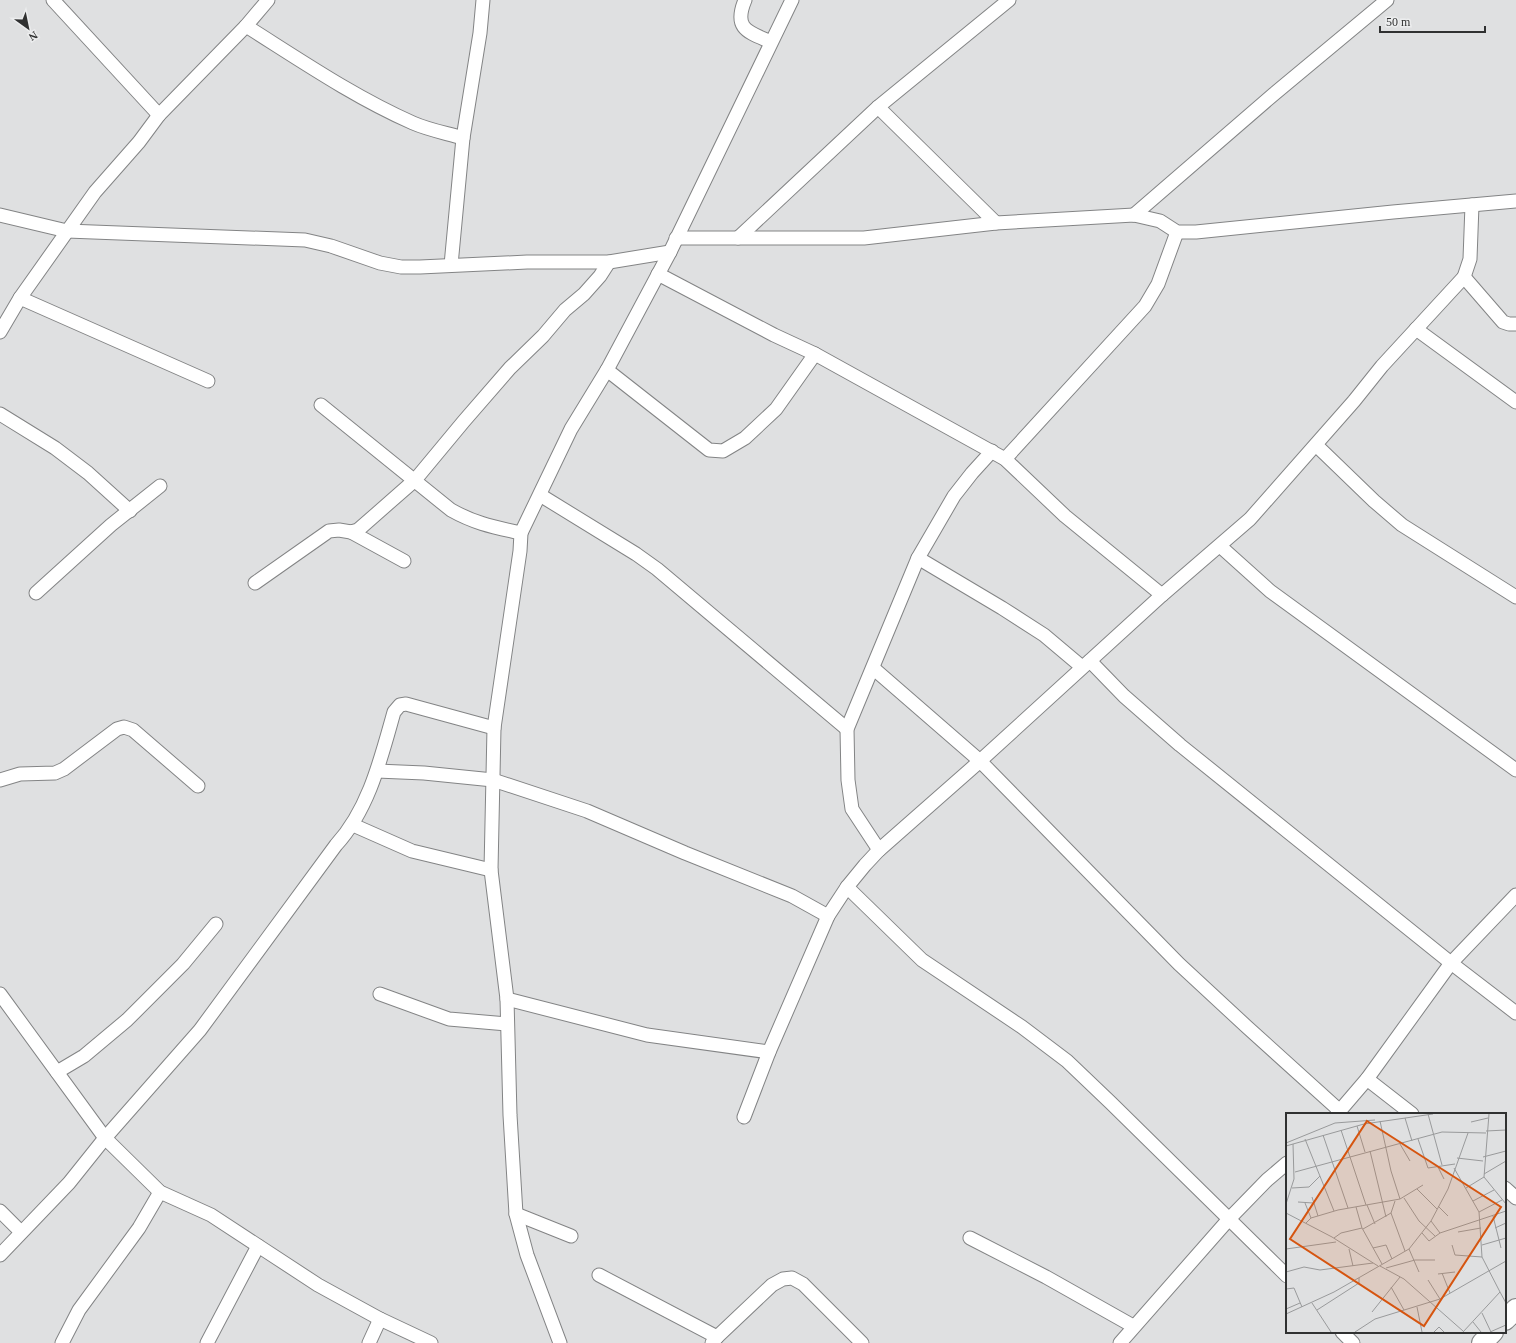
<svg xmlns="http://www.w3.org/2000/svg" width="1516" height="1343" viewBox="0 0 1516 1343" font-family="'Times New Roman',serif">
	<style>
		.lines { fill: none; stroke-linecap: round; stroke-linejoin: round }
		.street-casing { stroke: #838485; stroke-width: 15 }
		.primary-casing { stroke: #838485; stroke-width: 22 }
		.street { stroke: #fff; stroke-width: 13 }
		.primary { stroke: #fff; stroke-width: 20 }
		.inset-road { fill: none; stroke: #999a9b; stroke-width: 1 }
		.view { fill: #d65510; fill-opacity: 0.15; stroke: #d65510; stroke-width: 2 }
		.inset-edge { fill: none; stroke: #303131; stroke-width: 2 }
	</style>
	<rect width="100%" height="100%" fill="#dfe0e1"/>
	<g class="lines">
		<!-- street casing -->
		<g class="street-casing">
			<g id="street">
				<path d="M53,0l106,115"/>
				<path d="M745,0c-12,29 3,32 26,42"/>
				<path d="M246,26c54,34 108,71 167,97 16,7 33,10 50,15"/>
				<path d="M878,107l118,116"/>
				<path d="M0,215l67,16 238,9 26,6 49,17 21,4h19l107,-5h82l61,-10"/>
				<path d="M1134,215l140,-121 113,-94"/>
				<path d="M676,238h188l132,-15 138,-8 26,6 17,11h19l197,-20 123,-11"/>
				<path d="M738,238l140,-131 131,-107"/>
				<path d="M451,265l12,-127 17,-105 3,-33"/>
				<path d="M658,274l116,61 41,19 190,105 60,57 97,79"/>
				<path d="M1464,277l39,45 6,2h7"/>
				<path d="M20,298l188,83"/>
				<path d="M1416,329l100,73"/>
				<path d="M0,332l20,-34 75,-106 44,-50 20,-27 87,-89 22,-26"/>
				<path d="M607,370l102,80 14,1 22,-13 31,-29 39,-55"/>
				<path d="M321,405l130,105c25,14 43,17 70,23"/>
				<path d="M0,414l55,34 33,25 42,38"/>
				<path d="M1316,445l58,56 28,24 114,72"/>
				<path d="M1005,459l140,-153 13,-22 19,-52"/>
				<path d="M540,495l96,59 21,15 190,160"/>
				<path d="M351,532l53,29"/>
				<path d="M1220,546l50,45 246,179"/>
				<path d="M918,558l84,50 42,27 38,32"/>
				<path d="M255,583l74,-52 10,-1 12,2 7,-2 57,-50 49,-59 46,-53 33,-32 22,-26 19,-16 16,-18 9,-14"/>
				<path d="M36,593l75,-68 49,-39"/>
				<path d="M1090,661l34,35 56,49 271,218 65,50"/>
				<path d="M873,668l107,93 199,203 68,63 93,84"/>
				<path d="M377,771l47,2 69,7 94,31 98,42 107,43 36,20"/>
				<path d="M0,780l20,-6 35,-1 9,-4 53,-40 7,-2 9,3 65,56"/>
				<path d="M353,825l59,26 79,19"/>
				<path d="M879,850l-27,-41 -4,-29 -1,-51 71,-171 36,-62 18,-23 20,-22"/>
				<path d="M847,887l75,73 100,67 45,34 44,42 176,173"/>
				<path d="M0,994l105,144 55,54 51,23 107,70 62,34 51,24"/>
				<path d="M380,994l69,25 58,5"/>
				<path d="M507,999l140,36 122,17"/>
				<path d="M57,1072l27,-16 43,-36 56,-56 33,-40"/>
				<path d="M1367,1079l45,35"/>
				<path d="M1337,1114l30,-35 84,-116 65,-68"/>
				<path d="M744,1117l25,-65 59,-136 19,-29 18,-22 14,-15 101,-89 182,-166 88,-76 104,-118 28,-35 82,-89 6,-18 2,-54"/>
				<path d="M1505,1188l11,10"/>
				<path d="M0,1211l21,21"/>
				<path d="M516,1214l55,22"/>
				<path d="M970,1238l76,39 87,49"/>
				<path d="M0,1255l69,-72 36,-45 95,-108 136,-185c33,-36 45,-87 58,-133l6,-7 6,-1 88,24"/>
				<path d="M599,1275l118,62"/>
				<path d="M1342,1332l11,11"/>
				<path d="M62,1343l17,-33 60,-82 21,-36"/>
				<path d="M207,1343l51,-97"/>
				<path d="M369,1343l11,-24"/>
				<path d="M560,1343l-33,-88 -11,-41 -6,-99 -3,-116 -16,-129 3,-142 26,-177 1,-18 50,-104 36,-59 63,-118 122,-252"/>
				<path d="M712,1343l5,-6 55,-52 11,-6 9,-1 11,6 59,59"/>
				<path d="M1120,1343l109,-124 38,-39 20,-17"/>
			</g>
		</g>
		<!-- primary casing -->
		<g class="primary-casing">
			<g id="primary">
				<path d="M1505,1320l11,-11"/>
				<path d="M1482,1343l11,-11"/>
			</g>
		</g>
		<!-- street -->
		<use href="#street" class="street"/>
		<!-- primary -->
		<use href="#primary" class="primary"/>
	</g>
	<!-- overview -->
	<g transform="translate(1286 1113)">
		<rect width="220" height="220" fill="#dfe0e1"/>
		<path class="inset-road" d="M142,1l14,51M203,1l-5,63 22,27M119,5l7,23M94,8l11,50 9,28M185,9l17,-4M71,13l8,26M55,17l25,75M200,18l20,-1M37,22l25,73M19,26l29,72M132,26l10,29 27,-4M0,30l49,-20 40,-3M114,31l10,17M0,33l78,-22 69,-10M84,38l16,66M197,44l23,-6M171,45l26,3M152,54l6,12M168,55l25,44 3,45 18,35 -37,40M9,59l147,-40 44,1M198,61l22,-13M6,75l17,-1 11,-11M180,75l18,-11M131,76l20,20M26,84l6,19M118,85l15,23 16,15M187,88l21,-11M12,89l15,1M19,90l6,15M0,91l8,-25 -1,-35M81,92l8,19M152,93l10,10M70,94l6,21 20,36M193,99l23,-12M0,100l46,24 46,29M105,100l14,38M207,103l8,32M145,108l9,12M20,110l5,-5 27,-8 62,-11 23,-14M209,115l11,-5M77,116l28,-16 4,-12M172,119l23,-4M136,120l7,8 11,-8 66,-22M48,125l7,-5 21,-5M166,132l3,10 27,2M196,132l24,-7M87,135l13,-3 6,14M0,136l50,-7M63,136l4,17M123,136l10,23M94,153l24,13 59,52M100,155l29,-8h20M0,159l18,-5 16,3 53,-7M156,160l8,20M152,161l17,-2M142,167l12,19M105,174l13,23M0,176l8,-1 8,19M214,179l6,11M26,190l19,29M131,194l5,25M0,196l14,-6M31,197l42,-27v-5M86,199l28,-35M196,200l9,19M0,201l48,-22 75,-43 22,-28 17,-32 20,-56M187,209l8,10M69,219l20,-13 65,-20 66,-38M148,219l5,-5 5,5M204,219l16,-7"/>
		<path class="view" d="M81,8l134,86 -77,119 -134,-87z"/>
		<rect width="220" height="220" class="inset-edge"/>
	</g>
	<!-- north arrow -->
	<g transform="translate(28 28) rotate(147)" stroke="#ecedee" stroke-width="3" paint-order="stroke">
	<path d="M0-3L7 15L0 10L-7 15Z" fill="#303131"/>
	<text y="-6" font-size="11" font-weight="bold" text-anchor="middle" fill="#303131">N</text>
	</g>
	<!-- scale -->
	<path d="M1380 26v6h105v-6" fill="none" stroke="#303131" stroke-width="2"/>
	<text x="1386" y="26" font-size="12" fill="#303131" stroke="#ecedee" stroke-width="3" paint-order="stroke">50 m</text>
</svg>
